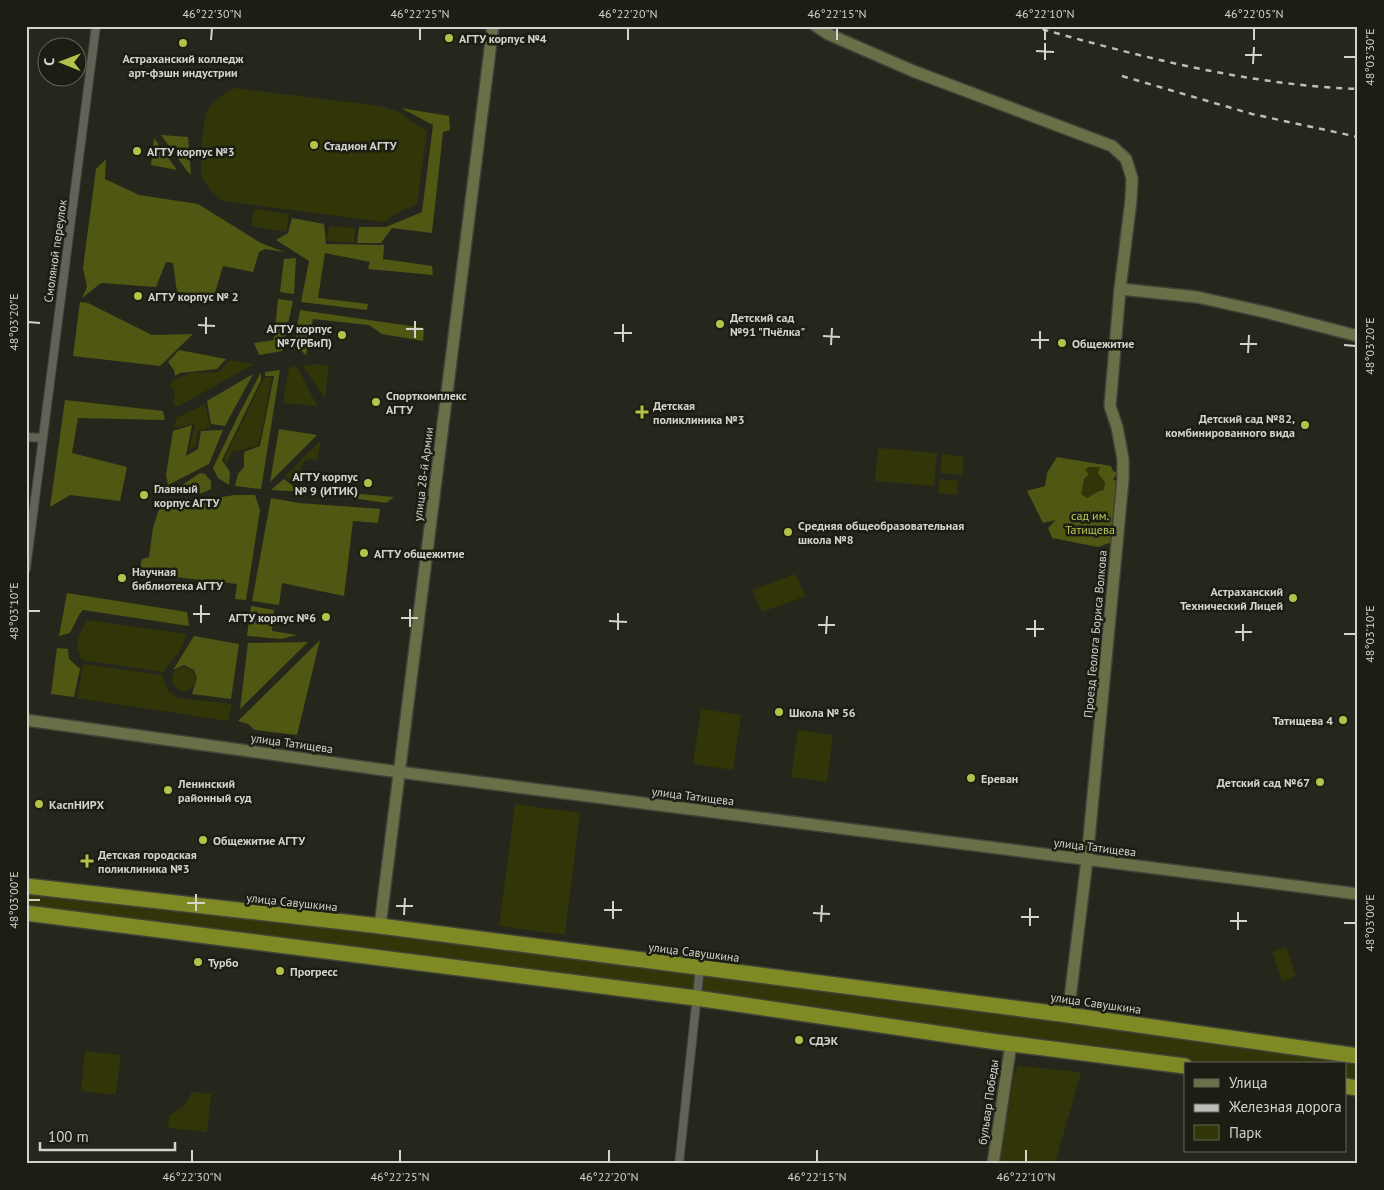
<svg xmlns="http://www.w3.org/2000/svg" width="1384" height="1190" viewBox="0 0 1384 1190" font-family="'PT Sans',sans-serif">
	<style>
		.green { fill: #313507 }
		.forest { fill: #505712; fill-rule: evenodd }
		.water { fill: #4f5611 }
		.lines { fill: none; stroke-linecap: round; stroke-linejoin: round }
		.street-casing { stroke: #414339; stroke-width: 10 }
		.secondary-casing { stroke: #414339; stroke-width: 14 }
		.highway-casing { stroke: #414339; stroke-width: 18 }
		.street { stroke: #616356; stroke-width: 8 }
		.secondary { stroke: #6a6f47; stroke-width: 11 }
		.highway { stroke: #808a25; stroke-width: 15 }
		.rail { stroke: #bdbeb7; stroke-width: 2.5; stroke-dasharray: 6 6; stroke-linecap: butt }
		.ticks { fill: none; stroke: #d2d3cc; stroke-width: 2 }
		.poi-dot { fill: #b5c24a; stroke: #1c1d13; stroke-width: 2 }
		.labels { text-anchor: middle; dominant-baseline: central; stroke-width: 5; stroke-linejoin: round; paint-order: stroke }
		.poi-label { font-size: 12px; font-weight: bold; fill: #d2d3cc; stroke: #1c1d13; text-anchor: start }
		.street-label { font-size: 12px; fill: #d2d3cc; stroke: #1c1d13 }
		.park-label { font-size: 12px; fill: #bcc955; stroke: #1c1d13 }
		.neatline { fill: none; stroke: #d2d3cc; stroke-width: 2 }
		.ticks-label { font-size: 12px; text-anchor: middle; fill: #d2d3cc }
	</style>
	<rect width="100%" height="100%" fill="#25271c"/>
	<!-- green -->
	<g class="green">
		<path d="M234,88l146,18 22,7 8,8 17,10 -10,74 -15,5 -19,12 -160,-21c-8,-7 -16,-13 -21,-23 -3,-9 1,-58 5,-67 5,-10 18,-17 27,-23z"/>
		<path d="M254,209l97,14 -62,-9 -3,18 -35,-6z"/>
		<path d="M329,226l26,2 -1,15 -27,-2z"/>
		<path d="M230,360l24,4 -77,43 -4,-4 2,-11 -5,-6 4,-7 18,-6 26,-1z"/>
		<path d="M314,364l15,2 -4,33 -22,-33z"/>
		<path d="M297,366l20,40 -34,-3 6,-35z"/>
		<path d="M272,377l-11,58 -4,11 -25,6 -6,12 -2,-5 40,-81z"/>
		<path d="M205,404l5,23 -13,4 -1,14 -7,5 6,-27 -21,5 2,-10z"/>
		<path d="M321,440l-4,20 -10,-1 -5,5 -6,20 -11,-8z"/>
		<path d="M878,448l59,5 -3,33 -59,-5z"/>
		<path d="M942,454l22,3 -2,18 -22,-2z"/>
		<path d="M1089,466l11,1 -2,6 7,10 -1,7 -5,1 -12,7 -7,-4 4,-15 3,-2 -3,-7z"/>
		<path d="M939,479l19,2 -1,14 -19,-2z"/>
		<path d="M795,574l11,22 -44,16 -10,-22z"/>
		<path d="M87,620l100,14 -6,15 -18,23 -81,-12c-9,-16 -3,-25 5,-40z"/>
		<path d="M83,664l79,11 6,16 10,7 54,6 -4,17 -151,-23z"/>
		<circle cx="184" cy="679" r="12"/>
		<path d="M701,709l40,6 -8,55 -40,-6z"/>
		<path d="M798,730l35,5 -6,47 -36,-5z"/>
		<path d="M515,804l65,9 -15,122 -66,-9z"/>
		<path d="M26,890l674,77 658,88v33l-13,-2v-22h-160l-1159,-154z"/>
		<path d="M1286,947l10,29 -14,5 -10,-29z"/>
		<path d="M85,1051l36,4 -5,40 -35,-4z"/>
		<path d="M1018,1066l63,6 -26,92h-56l16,-92z"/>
		<path d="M192,1092l19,2 -4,38 -39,-4 1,-12 16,-11z"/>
	</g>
	<!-- forest -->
	<g class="forest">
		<path d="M401,108l48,8 1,14 -7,2 -11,101 -40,-5 -11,15h-24l2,-16h27l36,-15 11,-87z"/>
		<path d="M161,135l27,2 3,38 -4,-4z"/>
		<path d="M154,138l23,32 -26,-5z"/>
		<path d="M106,159l-1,20 34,16 59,9 63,39 23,9 -19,-3 -6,3 -6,20 -30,-6 -9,30 -37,-4 -4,-29 -7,-1 -10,25 -55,-4 -19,15 5,-11 -4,-19 13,-99z"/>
		<path d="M292,218l32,6 2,20 58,1 -1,14 49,7 1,9 -65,-6 2,-7 -45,-9 -7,45 50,6 -1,6 -66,-8 8,-41 -33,-21 12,-7z"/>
		<path d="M296,258l-2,36 -14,-2 4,-33z"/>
		<path d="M278,299l15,2 -11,50 -23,4 -5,-12 20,-3z"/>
		<path d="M80,302l8,1 64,32 41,-1 -33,32 -87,-10z"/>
		<path d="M300,310l124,18 -1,13 -41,-7 -13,-9 -56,-6 -7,36 -12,-10z"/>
		<path d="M179,350l47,9 -9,10 -37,4 -5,3 -1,-6 -6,-8z"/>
		<path d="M280,370l-19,119 -26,-3 3,-12 6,-7v-15l16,-6 14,-70h-9v-4z"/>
		<path d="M261,372v8l-39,80 8,12 -1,13 -11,-7 -5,-10 25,-52z"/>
		<path d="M253,374l-28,52 -14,-2 -4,-23z"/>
		<path d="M65,400l98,11 2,9 -87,-2 -6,35 55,14 -7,34 -50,-6 -20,12z"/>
		<path d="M192,425l-6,31 12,-7 3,-18 22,-1 -14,34 -41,21 -2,-10 7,-44z"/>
		<path d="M279,429l38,6 -47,47z"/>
		<path d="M1057,457l54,9 2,5 4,2 -4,7 7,1 -8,61 -14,5 -46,-9 -4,-10 8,-8 -13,3 -16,-32 18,-5 2,-13zM1089,467h11l-2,6 7,10 -1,7 -5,1 -12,7 -6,-4 3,-15 5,-5 -4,-4z"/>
		<path d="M284,479l9,7 28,7 -50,-3z"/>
		<path d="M339,492l55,5 -8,6 -46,-7z"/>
		<path d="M235,495h20l5,15 -14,90 -11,-1 2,-15 -98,-11 3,-14 7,-2 4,-29 7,-22z"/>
		<path d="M271,498l28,5 81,6 -2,14 -25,-2 -9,75 -62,-13 -3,22 -27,-4z"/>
		<path d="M67,593l120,19 2,14 -106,-16 -4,5 -9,18 -11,3z"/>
		<path d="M251,606l23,4 -2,21 25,4 -16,4 -34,-3z"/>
		<path d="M194,636l45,8 -8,55 -39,-5 5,-16 -3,-8 -10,-5 -11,5z"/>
		<path d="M320,640l-23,95 -42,-5 -7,-6 -10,-3z"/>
		<path d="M308,642l-68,67 8,-66z"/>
		<path d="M57,648l11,1 1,10 11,10 -6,28 -23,-3z"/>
	</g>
	<!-- water -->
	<path class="water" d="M200,473l5,1 6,7v8c-9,5 -17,7 -27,4l-3,-5 1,-3z"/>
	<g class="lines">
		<!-- street casing -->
		<g class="street-casing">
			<g id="street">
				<path d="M26,437l16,1"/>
				<path d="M26,569l70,-543"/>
				<path d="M679,1164l21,-197"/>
			</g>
		</g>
		<!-- secondary casing -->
		<g class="secondary-casing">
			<g id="secondary">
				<path d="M816,26l12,8 85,37 199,75 14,13 6,19 -1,22 -11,89 -10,117 7,21 6,32v20l-36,381 -19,155"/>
				<path d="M1120,289l77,8 72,16 89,23"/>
				<path d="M26,720l373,52 959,122"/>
				<path d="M380,926l113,-900"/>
				<path d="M993,1164l18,-120"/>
			</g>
		</g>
		<!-- highway casing -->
		<g class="highway-casing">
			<g id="highway">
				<path d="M26,886l354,40 688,89 290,41"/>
				<path d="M26,913l670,85 301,44 188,24"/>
				<path d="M1345,1086l13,2"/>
			</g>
		</g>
		<!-- street -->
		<use href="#street" class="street"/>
		<!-- secondary -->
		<use href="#secondary" class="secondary"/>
		<!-- highway -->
		<use href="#highway" class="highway"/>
		<!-- rail -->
		<g class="rail">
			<path d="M1031,26c106,30 216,59 327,63"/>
			<path d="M1122,76l130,38 106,23"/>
			<path d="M1357,154h1"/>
		</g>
	</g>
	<!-- ticks -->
	<path class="ticks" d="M211,40l1,-12M420,40v-12M628,40v-12M837,40v-12M1045,40v-12M1254,40v-12M1036,51l18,1M1245,55h17M1344,57h12M1045,60v-17M1253,64l1,-17M28,322l12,1M198,325l17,1M406,329h17M614,333h18M206,334v-17M823,336l17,1M415,338v-17M1031,340h18M623,342v-18M1240,344h17M831,345l1,-17M1344,345l12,1M1040,349v-18M1248,353l1,-18M28,611h12M193,614h17M401,618h17M609,621l18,1M201,623v-18M818,625h17M410,627v-18M1026,629h18M618,630v-17M1235,632h17M826,634l1,-18M1344,634h12M1035,637v-17M1243,641v-17M28,900h12M187,903h18M396,906h17M604,910h18M196,911v-17M813,913l17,1M404,915l1,-17M1021,917h18M613,919v-18M1230,921h17M821,922l1,-17M1344,923h12M1030,926v-18M1238,930v-18M192,1162v-12M400,1162v-12M609,1162v-12M817,1162v-12M1026,1162v-12"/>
	<!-- markers -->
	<g class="poi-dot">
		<circle cx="449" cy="38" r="5"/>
		<circle cx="183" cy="43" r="5"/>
		<circle cx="314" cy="145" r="5"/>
		<circle cx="137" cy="151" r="5"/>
		<circle cx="138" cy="296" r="5"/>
		<circle cx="720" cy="324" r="5"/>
		<circle cx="342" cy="335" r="5"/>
		<circle cx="1062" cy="343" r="5"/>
		<circle cx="376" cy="402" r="5"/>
		<path d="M639.5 404.5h5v5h5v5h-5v5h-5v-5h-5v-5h5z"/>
		<circle cx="1305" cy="425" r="5"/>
		<circle cx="368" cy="483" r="5"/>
		<circle cx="144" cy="495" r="5"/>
		<circle cx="788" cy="532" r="5"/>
		<circle cx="364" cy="553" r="5"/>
		<circle cx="122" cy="578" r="5"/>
		<circle cx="1293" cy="598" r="5"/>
		<circle cx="326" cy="617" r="5"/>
		<circle cx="779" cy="712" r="5"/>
		<circle cx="1343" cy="720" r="5"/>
		<circle cx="971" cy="778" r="5"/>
		<circle cx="1320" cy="782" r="5"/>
		<circle cx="168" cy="790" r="5"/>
		<circle cx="39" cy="804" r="5"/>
		<circle cx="203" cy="840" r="5"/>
		<path d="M84.5 853.5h5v5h5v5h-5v5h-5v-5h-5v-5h5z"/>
		<circle cx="198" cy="962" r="5"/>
		<circle cx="280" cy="971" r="5"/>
		<circle cx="799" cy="1040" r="5"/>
	</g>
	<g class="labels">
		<!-- poi labels -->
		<g class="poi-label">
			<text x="459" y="38">АГТУ корпус №4</text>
			<text x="183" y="58" text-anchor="middle">Астраханский колледж<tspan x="183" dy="14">арт-фэшн индустрии</tspan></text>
			<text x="324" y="145">Стадион АГТУ</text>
			<text x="147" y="151">АГТУ корпус №3</text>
			<text x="148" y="296">АГТУ корпус № 2</text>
			<text x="730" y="317">Детский сад<tspan x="730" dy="14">№91 "Пчёлка"</tspan></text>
			<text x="332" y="328" text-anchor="end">АГТУ корпус<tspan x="332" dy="14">№7(РБиП)</tspan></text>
			<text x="1072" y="343">Общежитие</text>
			<text x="386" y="395">Спорткомплекс<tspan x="386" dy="14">АГТУ</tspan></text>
			<text x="653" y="405">Детская<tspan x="653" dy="14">поликлиника №3</tspan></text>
			<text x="1295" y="418" text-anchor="end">Детский сад №82,<tspan x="1295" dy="14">комбинированного вида</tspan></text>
			<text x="358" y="476" text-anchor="end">АГТУ корпус<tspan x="358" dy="14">№ 9 (ИТИК)</tspan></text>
			<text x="154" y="488">Главный<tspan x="154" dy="14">корпус АГТУ</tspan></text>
			<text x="798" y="525">Средняя общеобразовательная<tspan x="798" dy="14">школа №8</tspan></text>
			<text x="374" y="553">АГТУ общежитие</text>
			<text x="132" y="571">Научная<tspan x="132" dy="14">библиотека АГТУ</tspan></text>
			<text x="1283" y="591" text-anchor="end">Астраханский<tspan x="1283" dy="14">Технический Лицей</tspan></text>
			<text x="316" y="617" text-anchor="end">АГТУ корпус №6</text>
			<text x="789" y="712">Школа № 56</text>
			<text x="1333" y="720" text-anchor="end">Татищева 4</text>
			<text x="981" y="778">Ереван</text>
			<text x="1310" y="782" text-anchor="end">Детский сад №67</text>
			<text x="178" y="783">Ленинский<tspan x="178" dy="14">районный суд</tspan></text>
			<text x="49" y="804">КаспНИРХ</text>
			<text x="213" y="840">Общежитие АГТУ</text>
			<text x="98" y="854">Детская городская<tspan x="98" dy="14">поликлиника №3</tspan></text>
			<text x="208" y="962">Турбо</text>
			<text x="290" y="971">Прогресс</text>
			<text x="809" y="1040">СДЭК</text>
		</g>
		<!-- street labels -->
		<g class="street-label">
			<text transform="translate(55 251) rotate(-82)">Смоляной переулок</text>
			<text transform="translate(423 474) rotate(-83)">улица 28-й Армии</text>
			<text transform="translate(1095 634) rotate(-85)">Проезд Геолога Бориса Волкова</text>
			<text transform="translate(292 743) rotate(8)">улица Татищева</text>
			<text transform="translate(693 796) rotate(7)">улица Татищева</text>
			<text transform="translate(1095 847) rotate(7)">улица Татищева</text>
			<text transform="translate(292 902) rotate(6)">улица Савушкина</text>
			<text transform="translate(694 952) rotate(7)">улица Савушкина</text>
			<text transform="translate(1096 1003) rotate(8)">улица Савушкина</text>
			<text transform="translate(988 1102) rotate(-82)">бульвар Победы</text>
		</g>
		<!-- park labels -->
		<g class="park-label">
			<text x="1090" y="515">сад им.<tspan x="1090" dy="14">Татищева</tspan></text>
		</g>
	</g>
	<!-- border -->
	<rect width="1384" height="1190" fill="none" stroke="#1c1d13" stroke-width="55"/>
	<!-- legend -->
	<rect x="1184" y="1062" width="162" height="90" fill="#1c1d13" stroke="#65665d"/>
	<rect x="1194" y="1079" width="25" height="8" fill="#6a6f47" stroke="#65665d"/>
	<text x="1229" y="1088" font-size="15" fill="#d2d3cc">Улица</text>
	<rect x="1194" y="1104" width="25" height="8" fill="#bdbeb7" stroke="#65665d"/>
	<text x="1229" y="1112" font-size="15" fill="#d2d3cc">Железная дорога</text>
	<rect x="1194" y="1125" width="25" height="15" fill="#313507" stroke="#65665d"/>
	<text x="1229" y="1138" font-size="15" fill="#d2d3cc">Парк</text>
	<!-- north arrow -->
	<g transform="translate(62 62) rotate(271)"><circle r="24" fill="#1c1d13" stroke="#65665d"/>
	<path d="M0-4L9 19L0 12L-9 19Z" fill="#b5c24a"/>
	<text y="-8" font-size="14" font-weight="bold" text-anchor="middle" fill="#d2d3cc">С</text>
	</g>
	<!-- scale -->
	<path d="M40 1142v8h135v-8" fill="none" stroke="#d2d3cc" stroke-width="2.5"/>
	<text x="48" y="1142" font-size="15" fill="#d2d3cc" stroke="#1c1d13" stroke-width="4" paint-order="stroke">100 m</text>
	<rect x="28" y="28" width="1328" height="1134" class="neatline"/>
	<g class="ticks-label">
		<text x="212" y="18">46°22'30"N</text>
		<text x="420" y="18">46°22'25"N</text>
		<text x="628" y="18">46°22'20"N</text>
		<text x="837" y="18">46°22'15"N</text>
		<text x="1045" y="18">46°22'10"N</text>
		<text x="1254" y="18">46°22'05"N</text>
		<text transform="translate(1370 57) rotate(-90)" y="4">48°03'30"E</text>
		<text transform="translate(14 322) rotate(-90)" y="4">48°03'20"E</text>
		<text transform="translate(1370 346) rotate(-90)" y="4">48°03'20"E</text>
		<text transform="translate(14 611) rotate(-90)" y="4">48°03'10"E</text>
		<text transform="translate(1370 634) rotate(-90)" y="4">48°03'10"E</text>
		<text transform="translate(14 900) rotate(-90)" y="4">48°03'00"E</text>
		<text transform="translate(1370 923) rotate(-90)" y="4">48°03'00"E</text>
		<text x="192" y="1181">46°22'30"N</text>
		<text x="400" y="1181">46°22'25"N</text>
		<text x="609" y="1181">46°22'20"N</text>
		<text x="817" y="1181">46°22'15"N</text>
		<text x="1026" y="1181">46°22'10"N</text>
	</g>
</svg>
